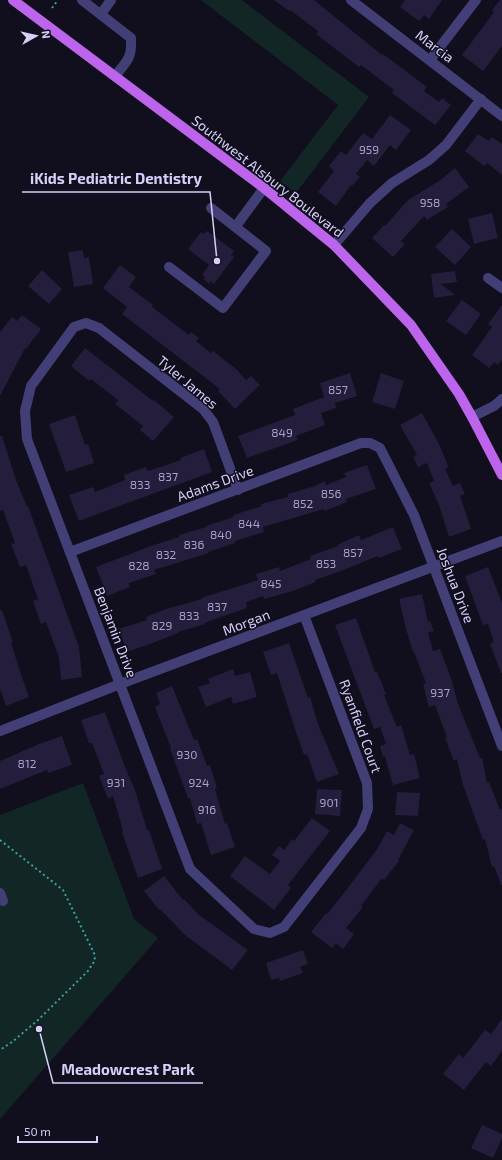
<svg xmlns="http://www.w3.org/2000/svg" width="502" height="1160" viewBox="0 0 502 1160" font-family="'Exo 2',sans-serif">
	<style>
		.green { fill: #122626 }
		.building { fill: #241d3b }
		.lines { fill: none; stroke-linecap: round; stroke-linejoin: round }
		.path { stroke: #3ba29e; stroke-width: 2; stroke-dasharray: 2 3; stroke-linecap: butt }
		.minor { stroke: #423f76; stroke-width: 10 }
		.major { stroke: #bd64ec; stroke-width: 10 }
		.labels { text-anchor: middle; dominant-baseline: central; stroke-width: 3; stroke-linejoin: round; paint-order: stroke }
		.number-label { font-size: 12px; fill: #aaa3ca }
		.street-label { font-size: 14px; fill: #d6d0f9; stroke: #110e1d }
		.leader { fill: none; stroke: #d6d0f9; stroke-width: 1.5 }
		.callout-dot { fill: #d6d0f9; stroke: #110e1d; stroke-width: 1.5 }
		.callout-label { font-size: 15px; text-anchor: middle; font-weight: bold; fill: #d6d0f9; stroke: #110e1d; stroke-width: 3; stroke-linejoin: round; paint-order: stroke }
	</style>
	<rect width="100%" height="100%" fill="#110e1d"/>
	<!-- green -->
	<g class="green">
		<path d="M201,0h41l127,97 -73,96 -16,-12 58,-76z"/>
		<path d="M83,783l51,136 24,19 -158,181v-304z"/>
	</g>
	<!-- building -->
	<g class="building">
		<path d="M274,0h40l68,55 1,-1 44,33 -3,4 15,11 3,-4 9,7 -16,20 -43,-32 2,-3 -33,-25 -2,2 -43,-33 2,-3 -28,-21 -1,1z"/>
		<path d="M405,0h37l-13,19 -5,-4 -5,6 -19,-14z"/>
		<path d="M500,0h2v46l-19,25 -21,-16 32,-43 -2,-2z"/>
		<path d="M390,115l21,15 -15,20 -6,-5 -16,21 -7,-6 -11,14 4,3 -8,9 -1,-1 -15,21 -18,-14 16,-21 -5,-5 12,-15 5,4 17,-22 9,6z"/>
		<path d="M478,134l11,7 3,-4 10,7v31l-15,-12 -3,3 -19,-15z"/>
		<path d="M455,168l14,19 -23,17 2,3 -21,13 -3,-4 -23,25 4,3 -12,13 -21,-19 12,-13 1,1 23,-26 31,-19z"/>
		<path d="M492,213l6,25 -24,6 -6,-25z"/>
		<path d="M452,229l19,18 -16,18 -20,-18z"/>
		<path d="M207,231l27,20 -3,4 3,2 -20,27 -3,-3 -2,3 -6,-5 2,-2 -3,-2 7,-10 -21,-16 13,-17 3,2z"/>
		<path d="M83,250l1,8 5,-1 4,27 -19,3 -6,-35z"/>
		<path d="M120,265l16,12 -7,10 24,18 -1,2 37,28 2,-3 8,6 -3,3 15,12 2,-2 23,18 10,11 5,-4 9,9 -25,24 -17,-18 2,-2 -98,-75 5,-7 -24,-19z"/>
		<path d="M42,270l20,19 -13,15 -21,-18z"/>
		<path d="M455,271l2,11 -16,2 14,11 -21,3 -3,-24z"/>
		<path d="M462,300l19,14 -15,21 -20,-14z"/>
		<path d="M502,305v55l-4,5 -4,-3 -5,6 -17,-13 20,-28 -4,-3z"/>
		<path d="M22,315l19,14 -15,20 -1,-1 -25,48v-64l12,-15 5,4z"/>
		<path d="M85,348l68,53 1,-1 20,17 -21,24 -13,-11 3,-4 -28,-22 3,-4 -27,-21 -2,2 -18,-15z"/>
		<path d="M350,373l7,23 -22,7 1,5 -15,5 4,12 -29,11 2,4 -51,18 -9,-22 57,-21 -2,-6 31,-12 -4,-14z"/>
		<path d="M381,373l23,8 -9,28 -23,-7z"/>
		<path d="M422,413l18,33 9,22 -4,1 8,17 7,-3 5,11 -5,2 11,33 -22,8 -10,-32 -10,-22 5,-2 -7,-18 -9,4 -5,-10 4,-2 -17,-30z"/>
		<path d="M75,415l10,30 3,-1 6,19 -28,9 -17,-48z"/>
		<path d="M0,436h2l15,47 10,23h1l51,141 3,30 -21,3 -2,-23 -13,-35 -5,2 -8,-23 5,-2 -12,-34 -6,2 -9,-23 4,-1 -12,-33 -3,1z"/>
		<path d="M204,449l8,23 -133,49 -10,-26 24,-8 2,5 30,-12 -1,-5 22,-8 2,4 33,-11 -1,-2z"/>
		<path d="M367,465l9,24 -30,10 1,3 -22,9 -1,-2 -61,18 1,5 -29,9v2l-27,9 1,1 -55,17 2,4 -27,9 1,4 -23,9 -11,-29 55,-21 28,-9v-2l27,-8v-1l28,-9 -1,-2 29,-9 -1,-2 27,-7v-3l27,-8 10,-5 1,4 20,-8 -2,-4z"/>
		<path d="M393,527l9,22 -23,9 -1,-2 -37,15 -26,9 1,2 -23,9 -29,8 -1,-3 -17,6 1,6 -43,15 1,1 -27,8v1l-28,11 -23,8 -8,-23 28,-9 -1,-3 20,-8 36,-10 -1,-1 57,-18 -2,-6 23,-7 1,4 31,-12 -1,-3 28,-10 -1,-1 22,-10 2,5z"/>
		<path d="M488,567l14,36v70h-1l-11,-29 4,-2 -6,-18 -5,1 -18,-49z"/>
		<path d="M422,594l6,28 2,-1 4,10 -6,2 5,18 7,-2 11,29 7,26 22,54h2l5,25 2,-1 11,28 2,-1v76h-1l-7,-19 -2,1 -7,-28 -2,1 -21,-58 -5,-23 -3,2 -9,-23 2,-1 -12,-32 -6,2 -6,-23 3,-1 -12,-31h-1l-7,-23 -7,-30z"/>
		<path d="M0,610h2l11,33h-2l10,31 8,23 -23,9 -6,-17z"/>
		<path d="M356,618l19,54h2l9,22 -2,1 13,32 4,-2 9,30 4,-1 6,24 -27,7 -8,-29 -2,1 -3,-11 6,-2 -6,-17 -6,2 -39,-104z"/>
		<path d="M289,643l19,55 2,-1 8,27 21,50 -22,8 -10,-28 -3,1 -8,-23 -19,-59 -6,2 -8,-23z"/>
		<path d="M233,669l2,7 15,-4 7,25 -24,7 -2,-7 -25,10 -8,-20 12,-4 -2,-4z"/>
		<path d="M172,686l22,54 3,-1 10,27 3,-1 7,23 -2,1 10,35 2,-1 8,24 -24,8 -10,-32 -4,1 -7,-26h-2l-18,-49 1,-1 -16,-41 5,-3 -4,-11z"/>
		<path d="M105,712l18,50 13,31 11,37h2l13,39 -24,9 -16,-46 1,-1 -10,-35 -5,3 -9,-23 5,-2 -12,-31h-3l-8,-23z"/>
		<path d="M62,736l10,29 -24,8 -1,-3 -47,19v-28l39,-17z"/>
		<path d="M317,789l25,1 -2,26 -25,-2z"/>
		<path d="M397,792l23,1 -2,23 -23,-1z"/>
		<path d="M312,818l18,13 -42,54 3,3 -17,22 -44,-34 15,-20 25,18 10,-13 -8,-6 7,-9 5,4 8,-11 2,2z"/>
		<path d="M400,823l14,7 -16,30 1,1 -15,19 -2,-2 -21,28 2,1 -17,21 8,6 -11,15 -7,-6 -4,5 -21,-16 15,-19 1,1 17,-21 34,-45 9,-17 7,4z"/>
		<path d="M164,876l19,24 1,-1 15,16 49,35 -16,20 -47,-35 -25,-26 -1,1 -15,-19z"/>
		<path d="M303,950l5,14 -8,3 3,6 -23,8 -1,-3 -8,2 -5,-17z"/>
		<path d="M502,1019v32l-11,15 -5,-4 -22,28 -21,-16 16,-20 4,4 22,-28 6,4z"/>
		<path d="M482,1125l20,9v4l-9,20 -22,-10z"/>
	</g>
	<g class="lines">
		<!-- path -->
		<g class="path">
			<path d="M52,8l6,-8"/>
			<path d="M0,840l63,50 31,63 1,7 -7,11 -51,50 -25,21 -12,8"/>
		</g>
		<!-- minor -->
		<g class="minor">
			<path d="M82,0l49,38c1,21 -4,23 -16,38"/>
			<path d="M351,0l151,116"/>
			<path d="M101,14l10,-14"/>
			<path d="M430,60l46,-60"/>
			<path d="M236,226l28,-38"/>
			<path d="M334,245l36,-42 22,-20 37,-23 17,-15 35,-46"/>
			<path d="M169,267l54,41 43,-57 -55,-43"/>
			<path d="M488,278l14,10"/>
			<path d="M472,417l22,-11 8,-7"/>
			<path d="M238,490l-25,-68 -10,-13 -104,-81 -13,-5 -12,4 -43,59 -6,25 2,28 163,430 64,60 16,4 14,-6 77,-99 7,-19 -1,-26 -63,-168"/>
			<path d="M70,552l291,-109h9l10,5 34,67 88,231"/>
			<path d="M0,731l120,-47 382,-143"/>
			<path d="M0,893l3,8"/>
		</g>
		<!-- major -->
		<path class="major" d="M13,0l251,188 70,57 77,80 48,69 13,23 30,58"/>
	</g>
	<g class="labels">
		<!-- number labels -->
		<g class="number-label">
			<text x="369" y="149">959</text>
			<text x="430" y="202">958</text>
			<text x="338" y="389">857</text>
			<text x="282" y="432">849</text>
			<text x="168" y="476">837</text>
			<text x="140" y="484">833</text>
			<text x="331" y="493">856</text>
			<text x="303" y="503">852</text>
			<text x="249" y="523">844</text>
			<text x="221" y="534">840</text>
			<text x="194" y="544">836</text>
			<text x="353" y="552">857</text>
			<text x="166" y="554">832</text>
			<text x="326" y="563">853</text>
			<text x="139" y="565">828</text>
			<text x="271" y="583">845</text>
			<text x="217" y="606">837</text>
			<text x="189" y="615">833</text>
			<text x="162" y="625">829</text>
			<text x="440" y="692">937</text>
			<text x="187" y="754">930</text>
			<text x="27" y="763">812</text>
			<text x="116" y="782">931</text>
			<text x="199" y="782">924</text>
			<text x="329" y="802">901</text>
			<text x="207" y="809">916</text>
		</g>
		<!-- street labels -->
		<g class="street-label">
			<text transform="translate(435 46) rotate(37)">Marcia</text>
			<text transform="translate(268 176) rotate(38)">Southwest Alsbury Boulevard</text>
			<text transform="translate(188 382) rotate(40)">Tyler James</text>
			<text transform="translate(215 483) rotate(-20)">Adams Drive</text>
			<text transform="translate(456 585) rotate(69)">Joshua Drive</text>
			<text transform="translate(246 622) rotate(-21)">Morgan</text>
			<text transform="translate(116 632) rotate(69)">Benjamin Drive</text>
			<text transform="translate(361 726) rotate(70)">Ryanfield Court</text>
		</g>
	</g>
	<!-- callouts -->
	<path class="leader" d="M217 261L210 192H22M39 1029L53 1083H203"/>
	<g class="callout-dot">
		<circle cx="217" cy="261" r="4"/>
		<circle cx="39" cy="1029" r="4"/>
	</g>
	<g class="callout-label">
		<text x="116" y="184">iKids Pediatric Dentistry</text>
		<text x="128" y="1075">Meadowcrest Park</text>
	</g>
	<!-- north arrow -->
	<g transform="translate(36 36) rotate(82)" stroke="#110e1d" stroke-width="3" paint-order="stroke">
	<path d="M0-3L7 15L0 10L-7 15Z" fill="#d6d0f9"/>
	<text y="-6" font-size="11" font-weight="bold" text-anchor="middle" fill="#d6d0f9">N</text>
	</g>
	<!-- scale -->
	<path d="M18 1136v6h79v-6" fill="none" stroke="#d6d0f9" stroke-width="2"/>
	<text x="24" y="1136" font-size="12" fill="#d6d0f9" stroke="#110e1d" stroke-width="3" paint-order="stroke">50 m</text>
</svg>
